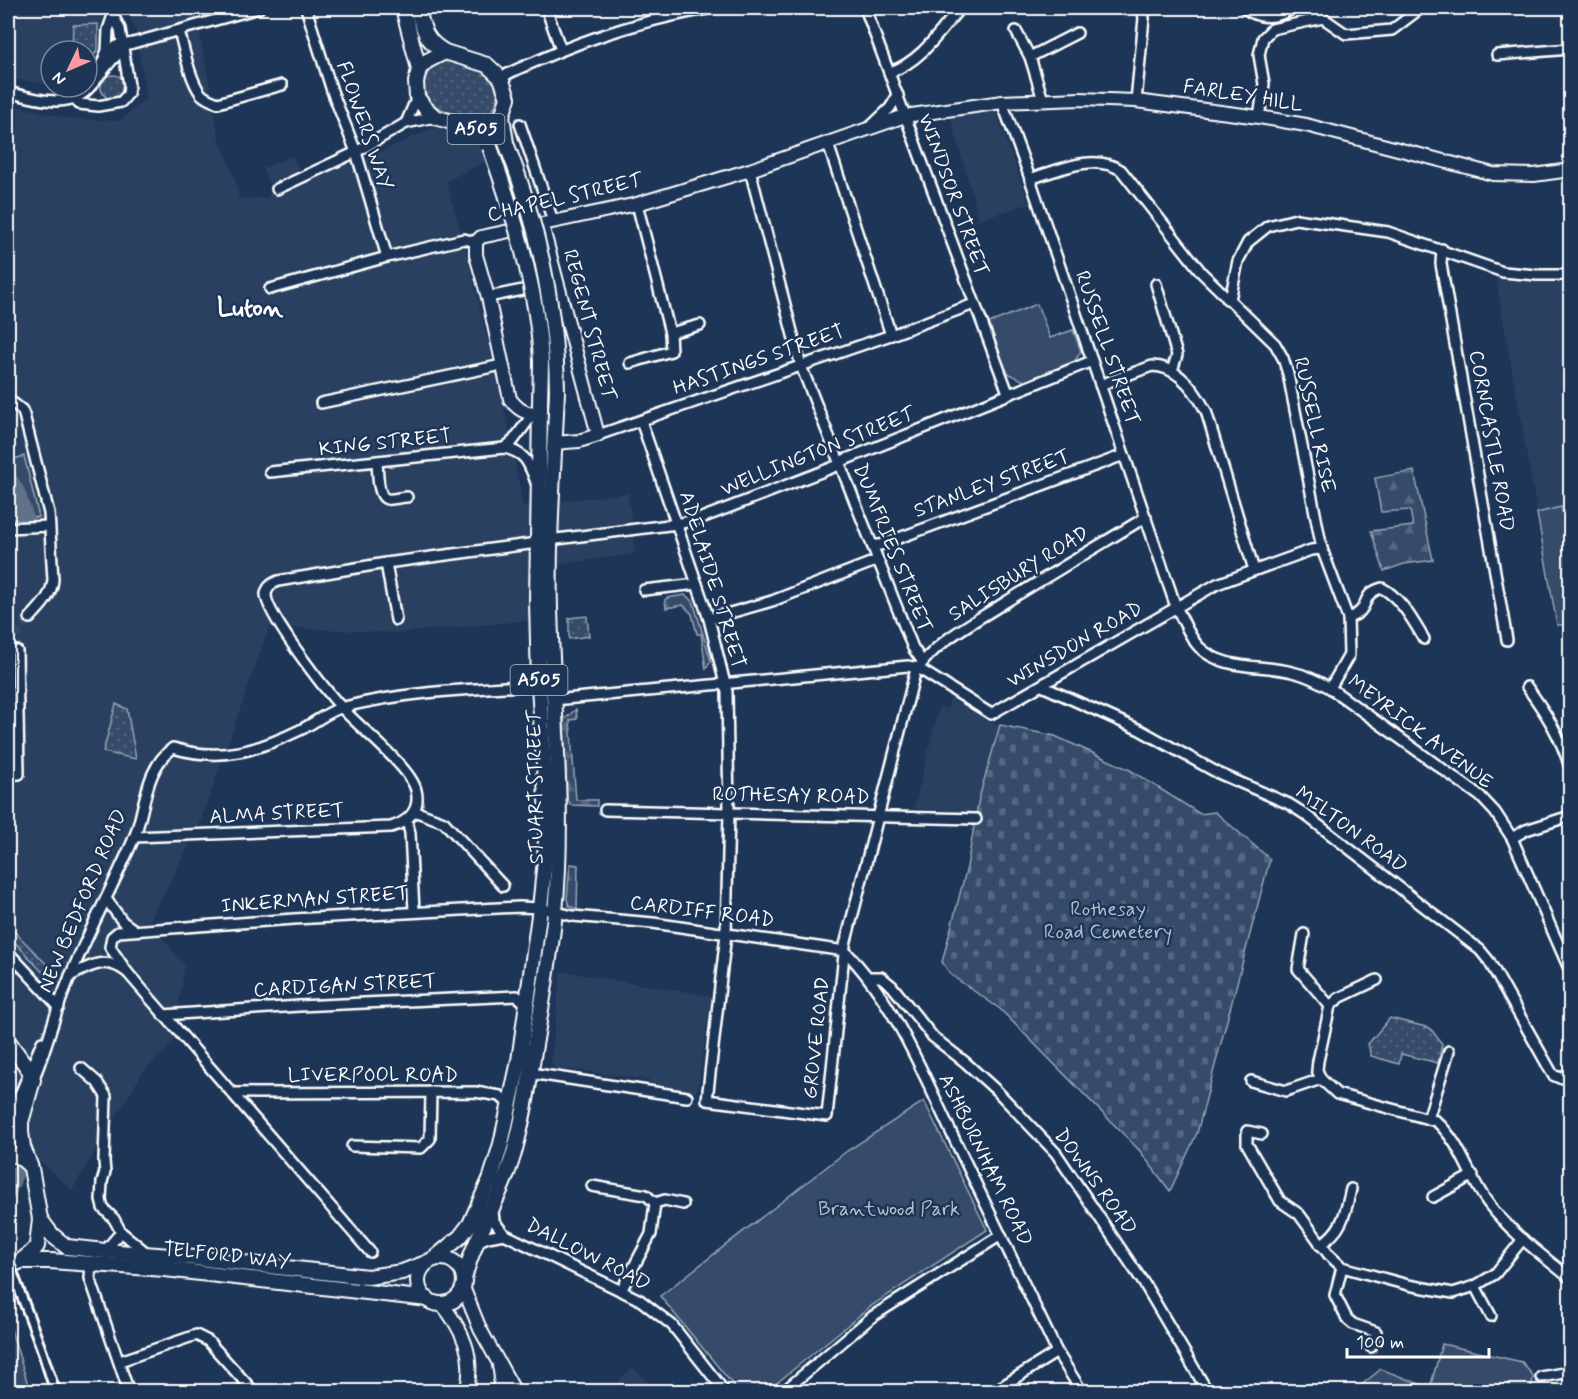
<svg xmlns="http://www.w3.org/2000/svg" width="1578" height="1399" viewBox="0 0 1578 1399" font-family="Mynerve,sans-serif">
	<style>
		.built { fill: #2a4161 }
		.grass { fill: url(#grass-dots); stroke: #9aa5b4; stroke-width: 1.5 }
		.forest { fill: url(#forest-firs); stroke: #9aa5b4; stroke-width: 1.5 }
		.cemetery { fill: url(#cemetery-stones); stroke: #9aa5b4; stroke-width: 1.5 }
		.green { fill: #364b69; stroke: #9aa5b4; stroke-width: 1.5 }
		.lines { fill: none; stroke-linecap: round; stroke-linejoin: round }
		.river { stroke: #617289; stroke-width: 16 }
		.minor-tunnel { stroke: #344968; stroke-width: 9; stroke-dasharray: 9 4.5; stroke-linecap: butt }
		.minor-casing { stroke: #fff; stroke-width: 14 }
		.major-casing { stroke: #fff; stroke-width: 16 }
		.highway-casing { stroke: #fff; stroke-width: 18 }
		.minor { stroke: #1d3557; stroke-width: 9 }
		.major { stroke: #1d3557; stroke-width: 12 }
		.highway { stroke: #1d3557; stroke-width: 14 }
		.rail { stroke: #fff; stroke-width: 3 }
		.highway-bridge-casing { stroke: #fff; stroke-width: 18; stroke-linecap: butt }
		.highway-bridge { stroke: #1d3557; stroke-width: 14 }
		.labels { text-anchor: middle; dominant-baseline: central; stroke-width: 5; stroke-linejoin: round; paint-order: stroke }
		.shield { fill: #1d3557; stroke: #bbc2cd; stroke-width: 1.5 }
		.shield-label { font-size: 18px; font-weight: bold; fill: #fff }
		.street-label { font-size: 20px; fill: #fff; stroke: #1d3557 }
		.park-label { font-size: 20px; fill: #b9c0ca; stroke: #1d3557 }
		.district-label { font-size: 26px; font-weight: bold; fill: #fff; stroke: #1d3557 }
	</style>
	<defs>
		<pattern id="grass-dots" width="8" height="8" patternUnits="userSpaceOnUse" patternTransform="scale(1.5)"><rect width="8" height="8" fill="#364b69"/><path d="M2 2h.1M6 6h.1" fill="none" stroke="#546680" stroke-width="1.8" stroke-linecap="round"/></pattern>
		<pattern id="forest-firs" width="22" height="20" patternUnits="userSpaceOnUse" patternTransform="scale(1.5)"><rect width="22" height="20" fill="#364b69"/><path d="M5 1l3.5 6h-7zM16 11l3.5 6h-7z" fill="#546680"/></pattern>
		<pattern id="cemetery-stones" width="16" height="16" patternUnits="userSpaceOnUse" patternTransform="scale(1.5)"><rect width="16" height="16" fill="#364b69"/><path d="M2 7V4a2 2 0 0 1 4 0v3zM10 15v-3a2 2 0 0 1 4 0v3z" fill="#546680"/></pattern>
	</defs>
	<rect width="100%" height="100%" fill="#1d3557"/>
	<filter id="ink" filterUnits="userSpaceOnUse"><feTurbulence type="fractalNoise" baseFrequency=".0167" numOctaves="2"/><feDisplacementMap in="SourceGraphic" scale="12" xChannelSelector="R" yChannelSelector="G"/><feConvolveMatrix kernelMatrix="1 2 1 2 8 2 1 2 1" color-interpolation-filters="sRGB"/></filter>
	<g filter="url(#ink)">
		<!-- built -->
		<g class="built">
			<path d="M8,8h94l1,27 -2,17 -14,22v-23h-36v34l-43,-7z"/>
			<path d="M127,8h68l24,130 17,43 3,18 27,-1 6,-8 -10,-22 30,-12 10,17 46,-13 4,6 82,-39 35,11 10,7 6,17 -39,19 20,70 43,178 14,77 105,-13 7,61 -92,12v53l-145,14 -129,-6 -70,199 -50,96 36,43 -13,79 -29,28 -71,118 -64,-58v-1028l62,15 50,2 27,-24 -11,-64z"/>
			<path d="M994,107l35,97 -50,15 -29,-104z"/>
			<path d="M1494,268l76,7v350h-13z"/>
			<path d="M950,698l39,24 11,3 -21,73 -2,16 -63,-6 25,-101 8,2z"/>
			<path d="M561,971l150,25 -13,93 -7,6 -43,-7 1,-8 -80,-11 -4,3 -8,-1 -6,-9z"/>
			<path d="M633,1367l22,24h-46z"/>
		</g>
		<!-- grass -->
		<g class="grass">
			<path d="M98,24v25l-11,16v-14h-15l1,-26z"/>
			<path d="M446,60c10,4 36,9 43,15 16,15 8,44 -15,45 -5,1 -12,-3 -17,-5 -7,-3 -15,-5 -21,-9 -22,-16 -12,-38 10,-46z"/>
			<circle cx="113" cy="87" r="12"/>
			<path d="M587,616l2,20 -20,3v-21z"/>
			<path d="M116,704l11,5 9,50 -33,-7z"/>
			<path d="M8,925l49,50 -9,3 -40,-43z"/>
			<path d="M1390,1018l40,10 12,16 -4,19 -37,-9 -2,10 -28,-8 -3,-12z"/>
		</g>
		<!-- forest -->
		<g class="forest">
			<path d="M1414,471l19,89 -29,4 -20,7 -13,-40 42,-5 -3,-16 -29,2 -6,-34z"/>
			<path d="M685,595l8,6 18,60 -5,8 -5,-35h-4l-5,-20 -9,-9 -17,3 -1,-8 2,-2z"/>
			<path d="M576,709l1,10 -7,1 6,80h21v6l-26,-1 -4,-6 -3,-79z"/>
			<path d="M570,864l8,1 -1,44 -8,-3 -2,-7z"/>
		</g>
		<!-- cemetery -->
		<path class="cemetery" d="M1000,725l55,11 75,34 70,44 15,-2 55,47 -73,274 -27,58 -30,-40 -140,-142 -49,-34 -9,-13 25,-95 12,-69z"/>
		<!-- green -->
		<g class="green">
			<path d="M1037,304l13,34 23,-8 8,21 -6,10 -49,21 -20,-10 -19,-48z"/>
			<path d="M24,456l15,61 -31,3v-59z"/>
			<path d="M1561,507l2,7 7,-1v112h-13l-20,-112z"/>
			<path d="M924,1101l63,129 -116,76 -104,85h-29l-78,-95 187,-145z"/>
			<path d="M8,1320l22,71h-22z"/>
			<path d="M1442,1344l80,18 11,14 -2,15h-177l27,-22 49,19z"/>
		</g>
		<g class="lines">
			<!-- river -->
			<g class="river">
				<path d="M8,477l9,15 8,24"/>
				<path d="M8,1192l7,-18"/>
			</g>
			<!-- minor-tunnel -->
			<path class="minor-tunnel" d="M17,651l1,-21 12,-12"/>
			<!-- minor casing -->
			<g class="minor-casing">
				<g id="minor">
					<path d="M306,8l26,83 24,61 31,105"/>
					<path d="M546,8l15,42"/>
					<path d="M865,8l142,382 4,3"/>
					<path d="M1244,8c16,12 32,11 49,0"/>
					<path d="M179,31c5,18 11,49 22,63 5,5 11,7 17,9l64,-18"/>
					<path d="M1016,31l14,26 13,43"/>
					<path d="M106,53l14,-9 3,1 10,-2 126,-35"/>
					<path d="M1497,55l73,-6"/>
					<path d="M1030,57l47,-24"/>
					<path d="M890,72c31,-10 50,-41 70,-64"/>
					<path d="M97,76l10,-25 1,-21 5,-15"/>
					<path d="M501,78c12,-8 25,-12 38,-18 56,-25 113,-42 174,-52"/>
					<path d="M8,92c23,6 61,18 80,-3 12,-12 20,-28 34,-38l1,-6"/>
					<path d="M75,98l4,6 19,2 23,-4 7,-8 1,-9 -9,-56 -7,-14v-7"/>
					<path d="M1136,101l8,-83 -2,-10"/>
					<path d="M1002,102l24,65 150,440c7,12 13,30 23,40 24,24 63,17 93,25 14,3 26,9 38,16l150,108 15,16 17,26 58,133"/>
					<path d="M1259,117l5,-33 -5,-29 4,-17 9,-9 51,-11 23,16 46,-4 29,-22"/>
					<path d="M406,123l11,-26"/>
					<path d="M520,124l33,97"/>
					<path d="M871,126l19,-18 8,-13"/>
					<path d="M828,144l63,191"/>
					<path d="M750,170l51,196 112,282 9,13"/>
					<path d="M1030,179c29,-9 63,-26 91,-9l81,103 73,71 8,14 5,16 34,175 26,69 1,37 -19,33"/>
					<path d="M277,189l79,-37 50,-29 29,-6"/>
					<path d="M637,204l33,129"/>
					<path d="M1442,249l-1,15 66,376"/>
					<path d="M1156,284l21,71 -5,16"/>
					<path d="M270,289l117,-32 77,-18 12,3"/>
					<path d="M488,297l64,-13"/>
					<path d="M1227,299l4,-4 7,-34 10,-19 20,-16 28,-7 92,13 115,40 34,3h33"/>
					<path d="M630,363l41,-12 -1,-18 30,-8"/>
					<path d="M1100,385l52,-19c26,0 43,24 54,45l48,159"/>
					<path d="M8,399l14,11 2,5 25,98 4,67c-2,17 -12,26 -23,38"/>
					<path d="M321,403l181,-38"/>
					<path d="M641,421l68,198 18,73 2,120 -3,122 -19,166 120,16 18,-171 70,-272c20,-32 58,-50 89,-70 47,-29 94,-57 142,-86"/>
					<path d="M598,435l293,-100 83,-31"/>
					<path d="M504,448l9,-7 20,-27"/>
					<path d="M377,462c1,8 0,35 10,37 5,1 14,-2 20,-2"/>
					<path d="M270,472l234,-24c24,5 25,17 33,37"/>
					<path d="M8,528l41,-2"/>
					<path d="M549,540l128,-16 22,-5 140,-54 5,-5 248,-99"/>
					<path d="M872,545h8l244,-90"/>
					<path d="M386,563l10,57"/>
					<path d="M644,590l53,-6"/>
					<path d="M1348,618c26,-9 9,-23 34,-30 19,10 31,33 42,51"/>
					<path d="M709,619l63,-18 106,-41"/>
					<path d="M1042,686l98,44 78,43 71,31 14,9 177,137 9,11 64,114 7,3 10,-5"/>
					<path d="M1527,687c19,26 34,50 43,81"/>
					<path d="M554,700l354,-34 10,2 73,46 226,-130 94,-34 11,-1"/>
					<path d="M8,775l11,-1 -2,-123"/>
					<path d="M605,810l371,9"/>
					<path d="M414,811l30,11 59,64"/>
					<path d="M407,821l3,12 4,78"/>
					<path d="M134,837l257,-10c17,-5 30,-17 25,-37 -6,-23 -56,-62 -74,-82 -15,-16 -77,-95 -76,-114 1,-7 7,-11 12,-13l108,-18 151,-20"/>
					<path d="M1512,838l14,-8 44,-14"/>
					<path d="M106,899l17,23 10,7"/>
					<path d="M1304,934l-6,35 32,37"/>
					<path d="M8,952l51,55"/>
					<path d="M127,972l-17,-25 2,-10 6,-5 176,-13 225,-12 21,1 33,8 80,7 192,28c48,49 76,118 105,179 36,74 72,148 107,222l25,40"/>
					<path d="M70,976c22,-11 35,-20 57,-4l243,280"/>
					<path d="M868,977h13l11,9 41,51 32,25 32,29 59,62 89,132 63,107"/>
					<path d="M1377,980l-38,18 -9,8 -12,55 -1,9 4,9 16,15 99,27c26,23 32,56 52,82 22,29 54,52 82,75"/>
					<path d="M163,1015l136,-9 218,-10 9,8"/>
					<path d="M81,1068l16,14 9,14 -2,65 1,11 -3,10 -1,18 2,8 11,11 7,13 27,22"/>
					<path d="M530,1073l157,24"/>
					<path d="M33,1080c13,-30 20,-61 32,-91 20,-52 47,-100 69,-151 12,-30 10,-69 39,-90 47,14 84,3 127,-18 15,-7 29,-20 44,-23 64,-16 130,-18 195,-22"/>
					<path d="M1251,1081l35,10 35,-12"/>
					<path d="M232,1093l243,-1 25,4 10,9"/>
					<path d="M1428,1119l21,-68"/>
					<path d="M8,1123l34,-81"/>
					<path d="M1262,1134l-15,-3v13l33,57 19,13 30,41 13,12 66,18 45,8 22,-7 20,-12 28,-35"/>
					<path d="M352,1146l69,2 9,-9 1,-47"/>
					<path d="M592,1186l54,9 9,8"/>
					<path d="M1433,1197l40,-22"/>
					<path d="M493,1211l1,10 10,13 136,66 32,25 53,67"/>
					<path d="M477,1242l11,-5 16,-3"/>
					<path d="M1320,1245c23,-15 25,-31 31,-56"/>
					<path d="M105,1251l16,-19"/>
					<path d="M91,1265l-1,13 39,114"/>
					<path d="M1342,1267l-7,28 12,24 6,5 23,8v4l-5,11"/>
					<path d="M1475,1286l16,30"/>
					<path d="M621,1291l30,-57 4,-31 10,-3 18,4"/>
					<path d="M120,1361l76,-26 12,6 46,51"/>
					<path d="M1541,1377l29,-5"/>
					<path d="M783,1392l90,-76 128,-81"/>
					<path d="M993,1392l64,-40"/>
				</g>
			</g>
			<!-- major casing -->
			<g class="major-casing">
				<g id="major">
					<path d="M542,225l56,210 -19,6 -25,2"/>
					<path d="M540,407l-7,7c-11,-2 -16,-6 -23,-15l-22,-102 -12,-42v-13l5,-5 156,-33 113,-34 155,-54 97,-14 78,-3 56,2 123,16 47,8 187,49 41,1 36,-5"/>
					<path d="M463,1287l17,42 35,63"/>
					<path d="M441,1303c22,27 35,54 25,89"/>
					<path d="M496,1392c7,-9 5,-17 3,-26"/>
				</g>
			</g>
			<!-- highway casing -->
			<g class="highway-casing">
				<g id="highway">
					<path d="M403,8l16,61"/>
					<path d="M417,8c7,21 7,32 28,44"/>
					<path d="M445,52l42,13 14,13 7,20 -6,18 -8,6 -20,7 -39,-12 -10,-9 -8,-11 -1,-15 3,-13 8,-8z"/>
					<path d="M502,116l4,27"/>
					<path d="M8,1041l21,29 4,10 -12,42v10l2,15 8,21 9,51 -3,27 -5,6 -11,9 -13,6"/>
					<path d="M8,1154l11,2 11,10"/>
					<path d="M40,1219l12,16 15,12 38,4 91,7 172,19 34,-5 24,-9"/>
					<path d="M435,1258l25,-21 10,-13 21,-47 10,-33 18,-83 21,-153 5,-48 2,-45 -8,-130 -2,-84 3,-194"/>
					<circle cx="441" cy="1281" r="23"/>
					<path d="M21,1261h29l115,8 263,30"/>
					<path d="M464,1279c11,-45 39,-84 51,-130 9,-32 14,-65 19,-98 8,-46 16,-93 21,-139 10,-101 -2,-202 -5,-303 -2,-73 4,-145 7,-218"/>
				</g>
			</g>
			<!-- minor -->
			<use href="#minor" class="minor"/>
			<!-- major -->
			<use href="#major" class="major"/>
			<!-- highway -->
			<use href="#highway" class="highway"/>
			<!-- rail -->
			<g class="rail">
				<path d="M8,1245l37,100 16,47"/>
				<path d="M8,1275l28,73 14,44"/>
			</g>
			<!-- highway-bridge casing -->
			<g class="highway-bridge-casing">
				<g id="highway-bridge">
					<path d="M506,143c32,81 50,161 51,248"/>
					<path d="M490,147c24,68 47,141 51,214 0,15 -1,31 -1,46"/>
				</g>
			</g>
			<!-- highway-bridge -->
			<use href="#highway-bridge" class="highway-bridge"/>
		</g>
	</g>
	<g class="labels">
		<!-- shield labels -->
		<g class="shield">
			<rect x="447.5" y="114" width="57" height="30" rx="4.5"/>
			<rect x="510.5" y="665" width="57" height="30" rx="4.5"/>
		</g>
		<g class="shield-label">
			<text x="476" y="129">A505</text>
			<text x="539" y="680">A505</text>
		</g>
		<!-- street labels -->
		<g class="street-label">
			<text transform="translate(1243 96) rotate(9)">FARLEY HILL</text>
			<text transform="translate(364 126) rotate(71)">FLOWERS WAY</text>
			<text transform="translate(953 195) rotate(70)">WINDSOR STREET</text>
			<text transform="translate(565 198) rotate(-13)">CHAPEL STREET</text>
			<text transform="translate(589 325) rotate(75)">REGENT STREET</text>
			<text transform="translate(1107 348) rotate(71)">RUSSELL STREET</text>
			<text transform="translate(759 360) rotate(-19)">HASTINGS STREET</text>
			<text transform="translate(1314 425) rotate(78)">RUSSELL RISE</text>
			<text transform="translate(1491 441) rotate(80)">CORNCASTLE ROAD</text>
			<text transform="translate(385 443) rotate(-6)">KING STREET</text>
			<text transform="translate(818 452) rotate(-22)">WELLINGTON STREET</text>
			<text transform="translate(992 484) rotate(-20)">STANLEY STREET</text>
			<text transform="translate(892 548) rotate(68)">DUMFRIES STREET</text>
			<text transform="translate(1019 574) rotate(-32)">SALISBURY ROAD</text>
			<text transform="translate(712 580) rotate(73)">ADELAIDE STREET</text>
			<text transform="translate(1075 645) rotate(-30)">WINSDON ROAD</text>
			<text transform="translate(1420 732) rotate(37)">MEYRICK AVENUE</text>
			<text transform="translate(536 787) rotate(-91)">STUART STREET</text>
			<text transform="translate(791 796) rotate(1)">ROTHESAY ROAD</text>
			<text transform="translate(277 814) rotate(-3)">ALMA STREET</text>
			<text transform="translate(1351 830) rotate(36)">MILTON ROAD</text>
			<text transform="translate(315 900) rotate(-4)">INKERMAN STREET</text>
			<text transform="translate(83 901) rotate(-67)">NEW BEDFORD ROAD</text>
			<text transform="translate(702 912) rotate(7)">CARDIFF ROAD</text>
			<text transform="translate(345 986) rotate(-3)">CARDIGAN STREET</text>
			<text transform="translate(817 1038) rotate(-84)">GROVE ROAD</text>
			<text x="373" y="1075">LIVERPOOL ROAD</text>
			<text transform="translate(985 1160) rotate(64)">ASHBURNHAM ROAD</text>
			<text transform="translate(1095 1182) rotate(54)">DOWNS ROAD</text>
			<text transform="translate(588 1255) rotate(27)">DALLOW ROAD</text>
			<text transform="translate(227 1256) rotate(6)">TELFORD WAY</text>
		</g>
		<!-- park labels -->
		<g class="park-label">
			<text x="1108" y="909">Rothesay<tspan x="1108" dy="23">Road Cemetery</tspan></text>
			<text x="889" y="1209">Brantwood Park</text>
		</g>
		<!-- district labels -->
		<g class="district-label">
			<text x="250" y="309">Luton</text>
		</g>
	</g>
	<!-- margin -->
	<rect width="1578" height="1399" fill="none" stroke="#1d3557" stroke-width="30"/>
	<rect x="15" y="15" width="1548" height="1369" fill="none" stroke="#fff" stroke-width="2" filter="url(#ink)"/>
	<!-- north arrow -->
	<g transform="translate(69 69) rotate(226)"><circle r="28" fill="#1d3557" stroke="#77869a" stroke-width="1.5"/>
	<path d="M0-4.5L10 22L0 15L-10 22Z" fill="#ff9aa2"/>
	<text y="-9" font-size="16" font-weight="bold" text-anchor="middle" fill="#ffffff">N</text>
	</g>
	<!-- scale -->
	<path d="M1347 1348v9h142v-9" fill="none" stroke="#ffffff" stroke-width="3"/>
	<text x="1356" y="1348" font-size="18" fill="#ffffff" stroke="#1d3557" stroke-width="4.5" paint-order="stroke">100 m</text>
</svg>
